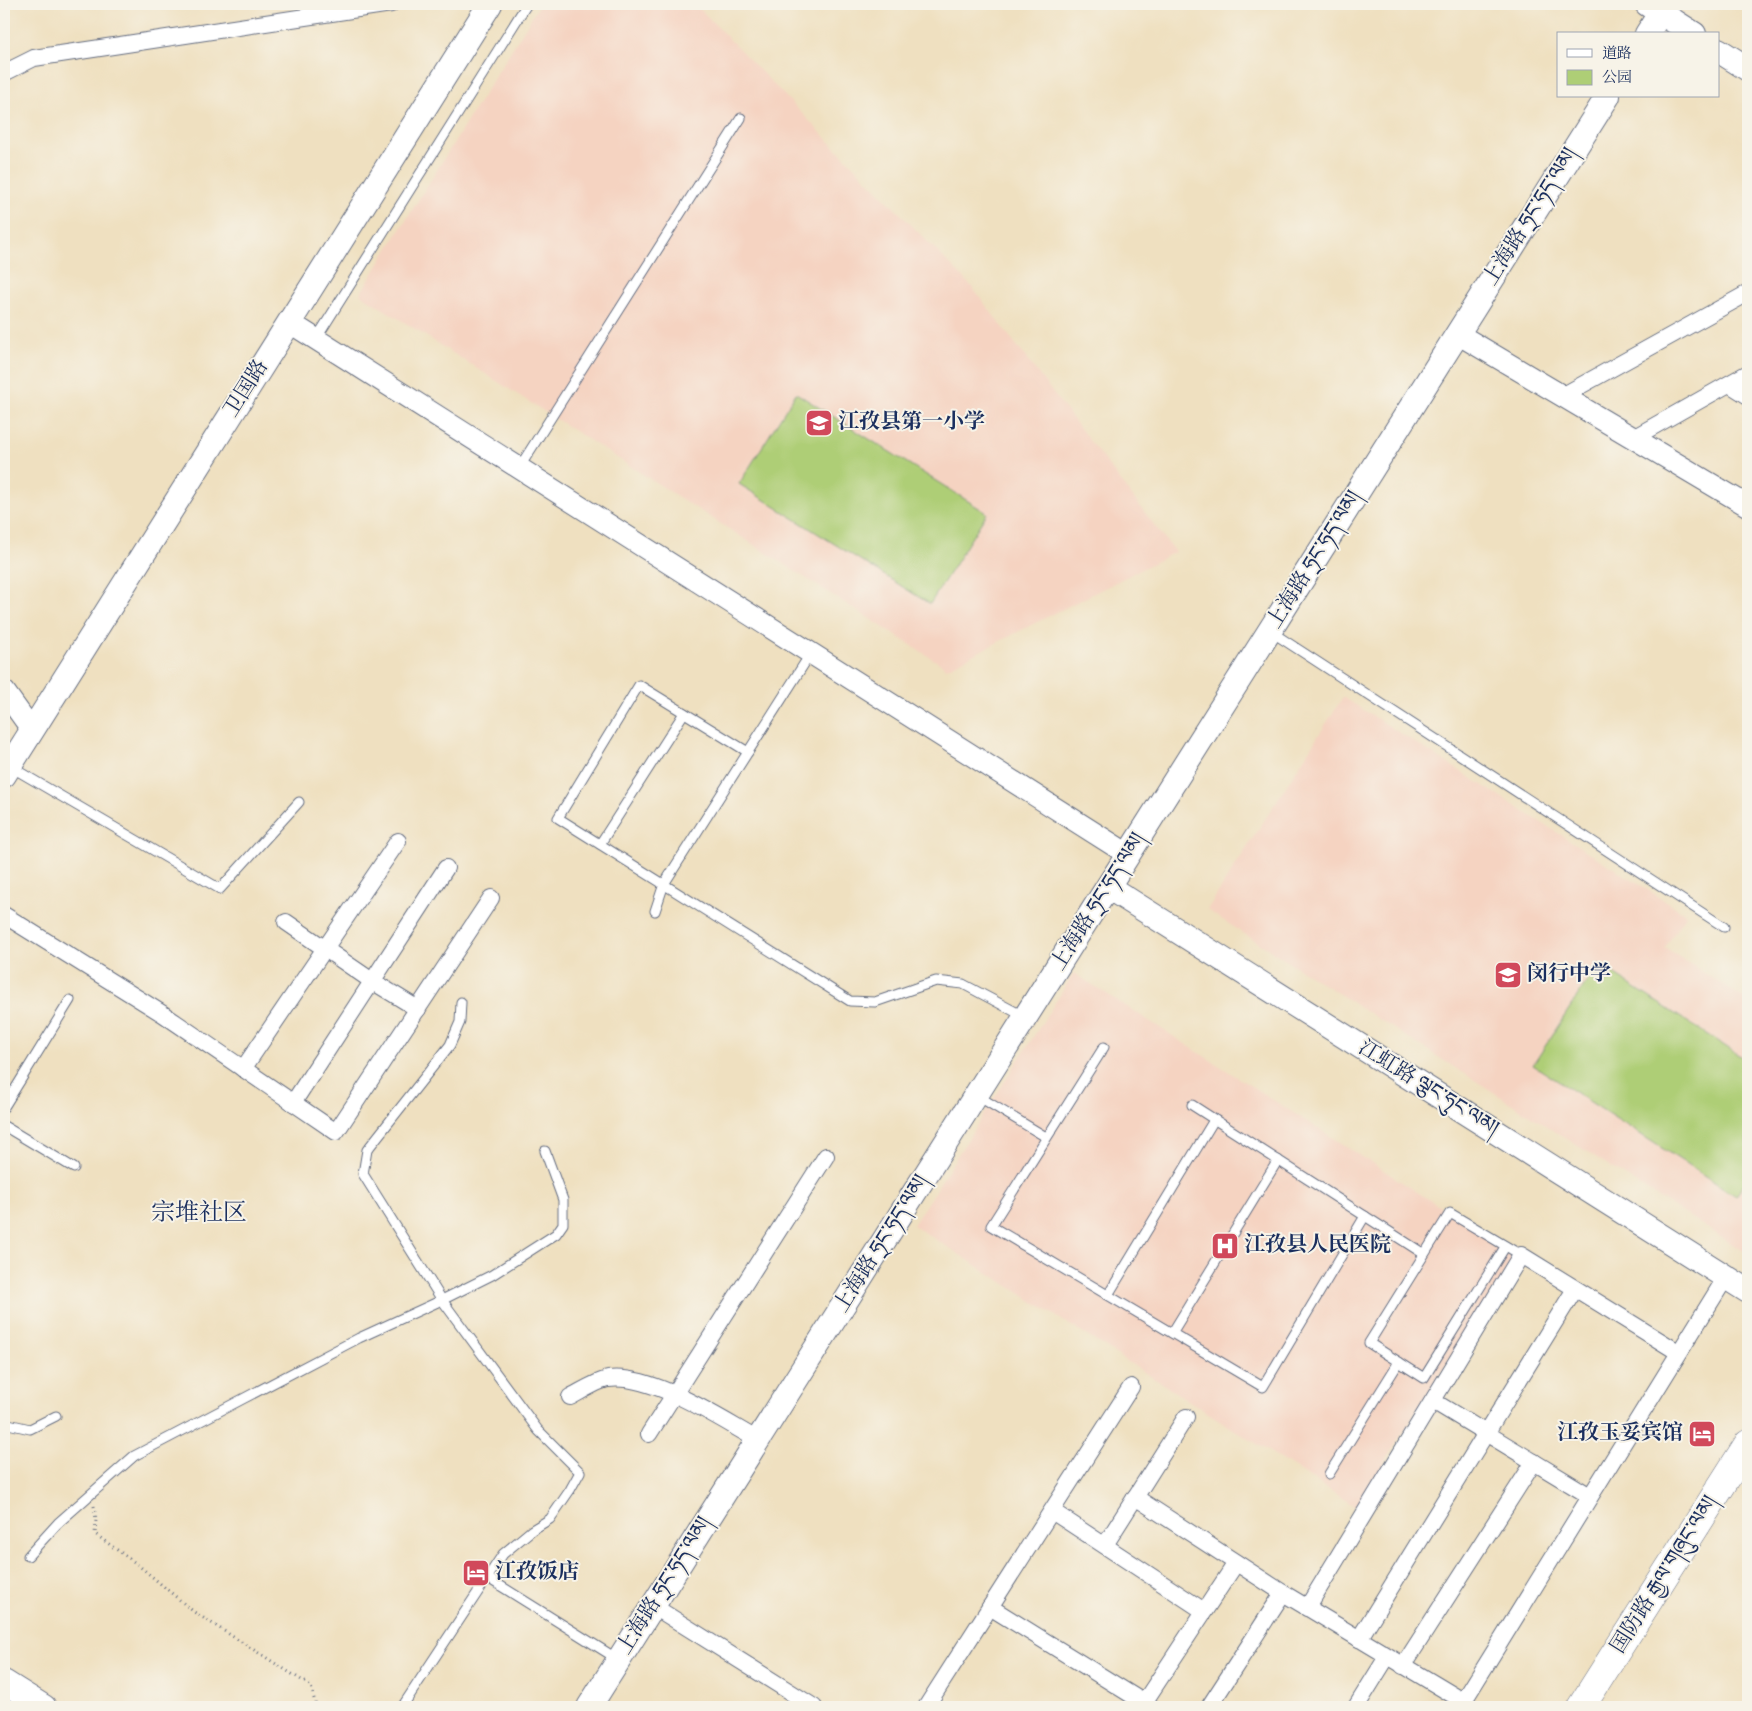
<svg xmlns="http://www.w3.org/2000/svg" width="1752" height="1711" viewBox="0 0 1752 1711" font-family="'Sorts Mill Goudy','Noto Serif SC','Noto Serif Tibetan',serif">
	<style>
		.built { fill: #f5d3c1 }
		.green { fill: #aece76; stroke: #647e6a }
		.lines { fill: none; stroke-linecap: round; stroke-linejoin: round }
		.service-casing { stroke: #656d80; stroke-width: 11 }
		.minor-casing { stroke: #656d80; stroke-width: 18 }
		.tertiary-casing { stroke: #656d80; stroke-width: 23 }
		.secondary-casing { stroke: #656d80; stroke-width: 26 }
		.trunk-casing { stroke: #656d80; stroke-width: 29 }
		.path { stroke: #656d80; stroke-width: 3; stroke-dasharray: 1 4; stroke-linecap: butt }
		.service { stroke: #fff; stroke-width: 9 }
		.minor { stroke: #fff; stroke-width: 16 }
		.tertiary { stroke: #fff; stroke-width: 21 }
		.secondary { stroke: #fff; stroke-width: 24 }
		.trunk { stroke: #fff; stroke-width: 28 }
		.labels { text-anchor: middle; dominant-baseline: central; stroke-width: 4; stroke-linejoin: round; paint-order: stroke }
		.street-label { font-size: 21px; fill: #1b2f5e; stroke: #f7f3e8 }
		.poi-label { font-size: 21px; font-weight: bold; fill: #1b2f5e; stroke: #f7f3e8; text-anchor: start }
		.quarter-label { font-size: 24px; fill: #1b2f5e; stroke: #f7f3e8 }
	</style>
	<rect width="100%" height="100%" fill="#f7f3e8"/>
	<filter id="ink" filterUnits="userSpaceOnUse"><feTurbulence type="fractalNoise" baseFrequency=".02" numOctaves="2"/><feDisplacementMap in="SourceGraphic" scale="10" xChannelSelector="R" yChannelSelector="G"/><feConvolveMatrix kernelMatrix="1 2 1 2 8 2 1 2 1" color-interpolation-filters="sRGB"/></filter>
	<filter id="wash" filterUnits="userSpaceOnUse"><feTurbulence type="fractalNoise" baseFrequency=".0096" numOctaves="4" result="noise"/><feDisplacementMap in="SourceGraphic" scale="20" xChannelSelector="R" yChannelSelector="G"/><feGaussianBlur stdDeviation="1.12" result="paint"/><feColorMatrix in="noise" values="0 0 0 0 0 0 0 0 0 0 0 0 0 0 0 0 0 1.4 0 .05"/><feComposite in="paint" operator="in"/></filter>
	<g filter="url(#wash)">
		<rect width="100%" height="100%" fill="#efe0c0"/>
		<!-- built -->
		<g class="built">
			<path d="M540,4h155l276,282 204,266 -228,116 -587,-374z"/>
			<path d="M1343,697l343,217 -21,34 83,53v253l-541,-344z"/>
			<path d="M1074,973l442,282 -160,252 -443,-282z"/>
		</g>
		<!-- green -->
		<g class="green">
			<path d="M796,393l191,120 -57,91 -191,-120z"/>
			<path d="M1598,964l150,97v116l-12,19 -203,-131z"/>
		</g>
	</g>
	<g filter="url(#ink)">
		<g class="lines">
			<!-- service casing -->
			<g class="service-casing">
				<g id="service">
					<path d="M316,339l211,-335"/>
					<path d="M519,468l222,-350"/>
					<path d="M1270,631l454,296"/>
					<path d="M748,752l-109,-67 -81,133 292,183 25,1 61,-21 27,3 62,33"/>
					<path d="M11,767l209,122 79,-87"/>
					<path d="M600,844l84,-131"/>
					<path d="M655,911l9,-27 147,-231"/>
					<path d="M1104,1047l-113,179 272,161 102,-171"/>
					<path d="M976,1095l70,42"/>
					<path d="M1192,1105l232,149"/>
					<path d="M4,1107l66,-107"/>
					<path d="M4,1126l70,42"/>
					<path d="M1505,1247l-81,131 -55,-35 81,-130 71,42"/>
					<path d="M1108,1295l106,-175"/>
					<path d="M1172,1333l106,-173"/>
					<path d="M4,1423l26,6 26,-13"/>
					<path d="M1329,1474l70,-112"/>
					<path d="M28,1556l30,-33 76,-67 225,-118 83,-38 50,-25 64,-41 7,-10v-24l-18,-49"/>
					<path d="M488,1578l131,82"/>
					<path d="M402,1707l101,-153 29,-24 18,-11 20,-29 10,-18 -42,-42 -96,-130 -79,-126 4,-24 83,-105 10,-23 1,-20"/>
				</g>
			</g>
			<!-- minor casing -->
			<g class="minor-casing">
				<g id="minor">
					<path d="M4,73l30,-15 357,-54"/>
					<path d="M1729,384l19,12"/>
					<path d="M1562,396l186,-103"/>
					<path d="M1633,438l115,-65"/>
					<path d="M4,915l159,99 173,118 155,-234"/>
					<path d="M286,922l86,59 46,28"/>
					<path d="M243,1069l155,-228"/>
					<path d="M293,1103l153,-235"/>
					<path d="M570,1397c10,-5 27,-16 38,-18 44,-6 112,40 150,61"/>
					<path d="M1433,1401l157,95"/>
					<path d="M649,1434l177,-278"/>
					<path d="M1135,1497l148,96 180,108"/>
					<path d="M1052,1511l152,100"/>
					<path d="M1105,1545l81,-128"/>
					<path d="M653,1606l161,101"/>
					<path d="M990,1607l161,100"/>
					<path d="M1307,1608l214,-353 157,97"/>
					<path d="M1359,1639l216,-350"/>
					<path d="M1403,1666l131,-204"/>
					<path d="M926,1707l205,-320"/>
					<path d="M1141,1707l95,-144"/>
					<path d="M1209,1707l74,-114"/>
					<path d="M1356,1707l31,-50"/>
					<path d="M1460,1707l266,-430"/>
				</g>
			</g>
			<!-- tertiary casing -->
			<g class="tertiary-casing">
				<g id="tertiary">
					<path d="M289,322l840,533"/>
					<path d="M1458,334l290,172"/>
					<path d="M4,691l28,39"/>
				</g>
			</g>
			<!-- secondary casing -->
			<g class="secondary-casing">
				<g id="secondary">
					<path d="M1647,4l47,30"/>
					<path d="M1647,34l14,-22"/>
					<path d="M1718,50l30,19"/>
					<path d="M4,775l486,-771"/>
					<path d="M1108,887l640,404"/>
					<path d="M4,1682l40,25"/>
					<path d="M589,1707l1019,-1611"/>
				</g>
			</g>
			<!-- trunk casing -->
			<g class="trunk-casing">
				<path id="trunk" d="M1581,1707l167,-263"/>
			</g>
			<!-- path -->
			<path class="path" d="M94,1506l2,13 -1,15 42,30 57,48 117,74 5,21"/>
			<!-- service -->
			<use href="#service" class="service"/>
			<!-- minor -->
			<use href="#minor" class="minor"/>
			<!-- tertiary -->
			<use href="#tertiary" class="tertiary"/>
			<!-- secondary -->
			<use href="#secondary" class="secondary"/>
			<!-- trunk -->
			<use href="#trunk" class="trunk"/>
		</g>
	</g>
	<!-- icons -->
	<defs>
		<g id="school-square" transform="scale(1.4375)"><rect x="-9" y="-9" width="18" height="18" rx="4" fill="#d1495b" stroke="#f7f3e8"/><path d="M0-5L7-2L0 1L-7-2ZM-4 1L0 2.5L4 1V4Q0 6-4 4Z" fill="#fff"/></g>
		<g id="hospital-square" transform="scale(1.4375)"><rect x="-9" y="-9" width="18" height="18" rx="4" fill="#d1495b" stroke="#f7f3e8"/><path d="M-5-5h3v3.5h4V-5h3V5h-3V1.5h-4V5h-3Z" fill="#fff"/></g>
		<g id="hotel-square" transform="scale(1.4375)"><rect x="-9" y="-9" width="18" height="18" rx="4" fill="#d1495b" stroke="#f7f3e8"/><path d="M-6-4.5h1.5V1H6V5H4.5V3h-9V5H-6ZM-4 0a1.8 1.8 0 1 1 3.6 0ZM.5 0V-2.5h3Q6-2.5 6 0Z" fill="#fff"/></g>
	</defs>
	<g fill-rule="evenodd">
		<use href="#school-square" x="819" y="423"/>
		<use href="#school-square" x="1508" y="975"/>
		<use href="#hospital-square" x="1225" y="1246"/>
		<use href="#hotel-square" x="1702" y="1434"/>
		<use href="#hotel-square" x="476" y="1573"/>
	</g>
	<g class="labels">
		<!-- street labels -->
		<g class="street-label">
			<text transform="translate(1531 217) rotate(-58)">上海路 ཧྲང་ཧད་ལམ།</text>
			<text transform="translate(247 389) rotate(-58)">卫国路</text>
			<text transform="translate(1315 560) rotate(-58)">上海路 ཧྲང་ཧད་ལམ།</text>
			<text transform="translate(1099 902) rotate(-58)">上海路 ཧྲང་ཧད་ལམ།</text>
			<text transform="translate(1428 1089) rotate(32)">江虹路 ལྕང་ཧུང་ལམ།</text>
			<text transform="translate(882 1244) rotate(-58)">上海路 ཧྲང་ཧད་ལམ།</text>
			<text transform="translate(1665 1575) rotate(-58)">国防路 རྒྱལ་གཞུང་ལམ།</text>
			<text transform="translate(665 1586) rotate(-58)">上海路 ཧྲང་ཧད་ལམ།</text>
		</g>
		<!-- poi labels -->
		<g class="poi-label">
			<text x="838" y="423">江孜县第一小学</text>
			<text x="1527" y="975">闵行中学</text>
			<text x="1244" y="1246">江孜县人民医院</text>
			<text x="1683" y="1434" text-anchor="end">江孜玉妥宾馆</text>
			<text x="495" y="1573">江孜饭店</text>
		</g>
		<!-- quarter labels -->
		<g class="quarter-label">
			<text x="199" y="1214">宗堆社区</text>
		</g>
	</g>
	<!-- margin -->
	<rect width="1752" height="1711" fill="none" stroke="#f7f3e8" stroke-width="20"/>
	<!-- legend -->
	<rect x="1557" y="32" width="162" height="65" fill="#f7f3e8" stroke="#9fa5b1"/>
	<rect x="1567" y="49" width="25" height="8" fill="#ffffff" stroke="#9fa5b1"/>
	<text x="1602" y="58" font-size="15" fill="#1b2f5e">道路</text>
	<rect x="1567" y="70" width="25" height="15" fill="#aece76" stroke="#9fa5b1"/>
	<text x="1602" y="82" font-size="15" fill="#1b2f5e">公园</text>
</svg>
